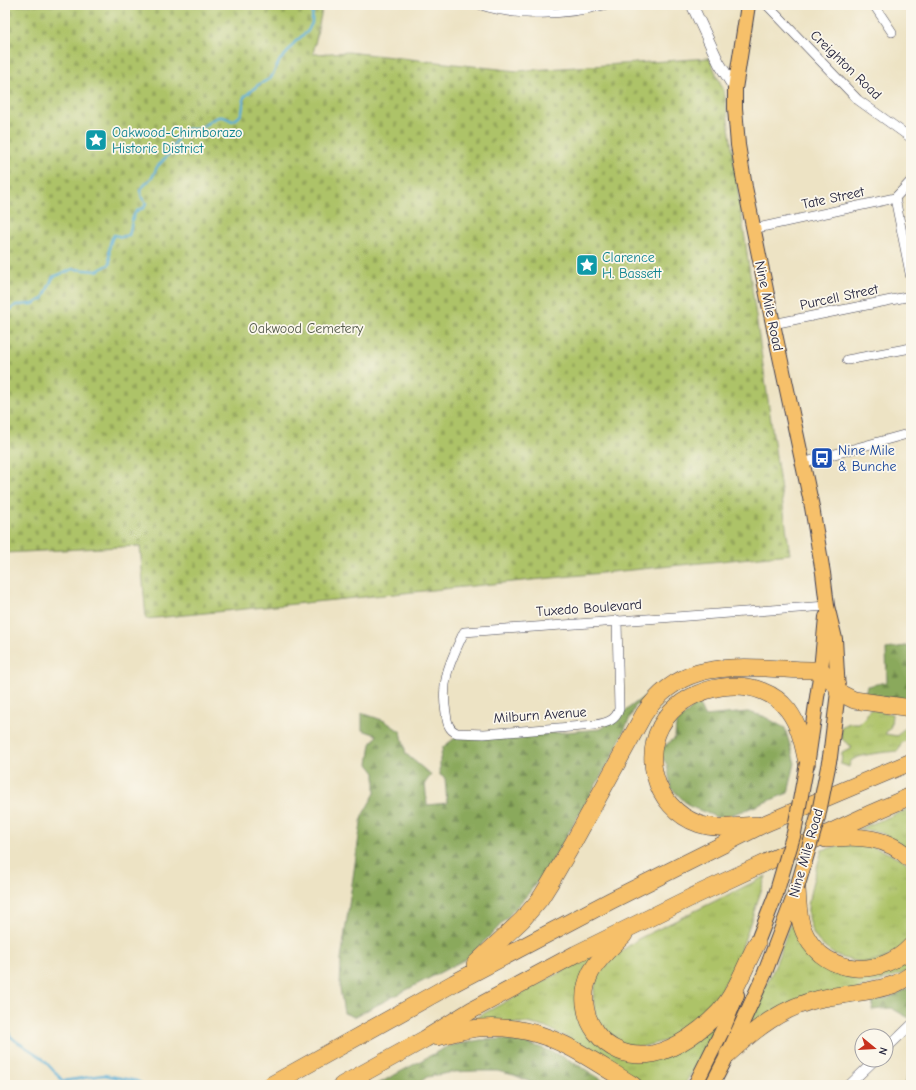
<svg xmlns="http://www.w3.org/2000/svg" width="916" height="1090" viewBox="0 0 916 1090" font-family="'Comic Neue',sans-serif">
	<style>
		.grass { fill: url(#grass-tufts); stroke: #687252 }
		.forest { fill: url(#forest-firs); stroke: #56664c }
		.cemetery { fill: url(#cemetery-stones); stroke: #687252 }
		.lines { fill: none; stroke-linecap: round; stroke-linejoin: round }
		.stream { stroke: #5cafd7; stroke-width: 2.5 }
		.minor-casing { stroke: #403f50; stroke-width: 10 }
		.tertiary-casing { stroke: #403f50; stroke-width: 12 }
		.primary-casing { stroke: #403f50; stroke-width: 16 }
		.motorway-casing { stroke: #403f50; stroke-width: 18 }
		.minor { stroke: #fff; stroke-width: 9 }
		.tertiary { stroke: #fff; stroke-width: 11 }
		.primary { stroke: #f6c06b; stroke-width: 14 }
		.motorway { stroke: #f6c06b; stroke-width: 17 }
		.primary-bridge-casing { stroke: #403f50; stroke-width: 16; stroke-linecap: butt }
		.primary-bridge { stroke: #f6c06b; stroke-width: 14 }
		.labels { text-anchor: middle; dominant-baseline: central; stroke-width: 3.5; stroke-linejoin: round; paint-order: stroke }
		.street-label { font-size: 14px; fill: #22223b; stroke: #fbf7ec }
		.culture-label { font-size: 14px; fill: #0d838f; stroke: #fbf7ec; text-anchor: start }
		.park-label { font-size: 14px; fill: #535a4b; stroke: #fbf7ec }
		.transit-label { font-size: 14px; fill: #164399; stroke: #fbf7ec; text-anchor: start }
	</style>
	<defs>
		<pattern id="grass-tufts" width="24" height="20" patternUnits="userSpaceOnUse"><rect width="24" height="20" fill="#adc368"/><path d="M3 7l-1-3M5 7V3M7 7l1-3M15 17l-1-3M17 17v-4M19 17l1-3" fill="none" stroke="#95a75b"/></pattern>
		<pattern id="forest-firs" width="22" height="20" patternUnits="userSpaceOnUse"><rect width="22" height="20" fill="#8aa95c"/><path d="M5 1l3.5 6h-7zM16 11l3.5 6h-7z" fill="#70894d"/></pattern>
		<pattern id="cemetery-stones" width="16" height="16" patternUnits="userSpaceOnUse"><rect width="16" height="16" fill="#adc368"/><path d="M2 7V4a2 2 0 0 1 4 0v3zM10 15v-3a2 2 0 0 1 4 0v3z" fill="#95a75b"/></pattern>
	</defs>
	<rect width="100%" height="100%" fill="#fbf7ec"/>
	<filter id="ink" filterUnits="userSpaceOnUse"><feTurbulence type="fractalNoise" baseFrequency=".025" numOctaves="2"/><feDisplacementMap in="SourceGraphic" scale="8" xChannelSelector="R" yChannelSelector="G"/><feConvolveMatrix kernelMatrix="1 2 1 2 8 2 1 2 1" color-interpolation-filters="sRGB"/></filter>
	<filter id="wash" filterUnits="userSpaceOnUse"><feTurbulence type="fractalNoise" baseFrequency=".012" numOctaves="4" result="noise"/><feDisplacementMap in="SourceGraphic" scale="16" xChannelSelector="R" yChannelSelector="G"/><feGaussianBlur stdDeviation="0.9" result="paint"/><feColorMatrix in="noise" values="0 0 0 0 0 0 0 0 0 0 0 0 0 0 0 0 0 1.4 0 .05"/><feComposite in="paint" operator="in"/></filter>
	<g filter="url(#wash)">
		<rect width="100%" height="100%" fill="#ede3c4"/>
		<!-- grass -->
		<g class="grass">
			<path d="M870,709l22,5 -1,12 -6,8 12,2 12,-13h2v17l-9,2 -4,9c-10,1 -40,3 -47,10 -1,1 -2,5 -2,6l-8,-3 1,-11 10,-5 -11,-10v-11l8,-4h10l7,-7z"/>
			<path d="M911,808v41l-32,-17 -20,-3z"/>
			<path d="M863,843l40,16 8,10v68c-9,10 -18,19 -32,23 -29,7 -63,-8 -70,-38 -5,-18 8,-54 13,-72l20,-5z"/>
			<path d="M766,876l-31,92 -27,41 -40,31 -27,7 -21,-4 -15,-10 -10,-18 -2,-19 4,-19 15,-19 26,-19z"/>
			<path d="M794,914l36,54 81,-13v13l-5,4 -160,58 29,-64z"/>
			<path d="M594,954l-17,51 58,56 81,-38 -21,45 -11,17h-37l-65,-39 -34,-18 -21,-5h-61z"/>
		</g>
		<!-- forest -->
		<g class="forest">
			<path d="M911,645v54l-47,-2 3,-11 20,-4 -1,-33z"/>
			<path d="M650,692l-15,15 -23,50 -58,101 -25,35 -34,38 -29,28 -112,58 -10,-4 -4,-24 1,-30 21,-143 13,-23v-20l-7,-9 3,-20 6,-9 -15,-5v-17l23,8 16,11 5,22 25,21 -6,8 2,22 20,-2 -2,-25 -5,-3v-16l3,-12 12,-9 73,-3 73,-6z"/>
			<path d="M698,702l6,14 44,-4 15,4 22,12 10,35 -7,30 -45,18 -24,7 -30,-12 -18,-18 -4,-23 -9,-14 17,-13 1,-14z"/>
			<path d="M911,987v32l-20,-11 -19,2 1,-9 15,-3z"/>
			<path d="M502,1039c15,2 29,5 43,10 23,8 44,23 65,36h-73l-23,-10 -17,-4h-21l-23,1 -26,5 -11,8h-40l72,-39 32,-6z"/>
			<path d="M911,1065v20h-7z"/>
		</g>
		<!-- cemetery -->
		<path class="cemetery" d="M5,5h318l-10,49 35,-2 169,19 192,-13 15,33 2,11 3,25 61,427 -644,65 -6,-73 -135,7z"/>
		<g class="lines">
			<!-- stream -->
			<g class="stream">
				<path d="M5,314l11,-9 17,-1 10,-5 10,-22 20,-8 24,2 13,-7c-1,-10 -2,-20 4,-29l8,2 7,-2c4,-11 1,-25 15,-27l2,-5 -4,-5 -2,-8 13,-14 4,-9 14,-15 6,-13 9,-10c4,0 10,1 14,-1 14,-7 15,-17 32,-7 13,-5 10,-13 12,-24l14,-12 13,-7 9,-18 7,-7 8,-11 13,-11 4,-8 1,-18 -10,5 -4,-5"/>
				<path d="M5,1018l5,18 6,5 25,16 22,24 41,-6 33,6 8,4"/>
			</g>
		</g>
	</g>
	<g filter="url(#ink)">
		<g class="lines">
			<!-- minor casing -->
			<g class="minor-casing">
				<g id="minor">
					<path d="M481,5c37,12 86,10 123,0"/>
					<path d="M767,5l91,95 53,38"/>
					<path d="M874,5l18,27"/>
					<path d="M895,198l16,80"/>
					<path d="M753,229l142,-31 16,-17"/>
					<path d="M773,324l138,-28"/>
					<path d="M847,360l64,-12"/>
					<path d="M802,463l109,-30"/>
					<path d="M617,620l2,89c-3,12 -13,14 -24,16l-111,9 -27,-1c-9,-3 -10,-12 -11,-20 -6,-33 5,-53 18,-81l363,-26"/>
					<path d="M886,1049l25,-24"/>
					<path d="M849,1085l26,-25"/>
				</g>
			</g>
			<!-- tertiary casing -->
			<g class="tertiary-casing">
				<path id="tertiary" d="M692,5l27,58 16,26"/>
			</g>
			<!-- primary casing -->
			<g class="primary-casing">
				<g id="primary">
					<path d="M748,5l-13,84v19l3,37 7,42 28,137 39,183 11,66 4,33 8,33 3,53 -8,65"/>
					<path d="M808,759l13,-89 5,-53"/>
					<path d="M753,953l23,-59"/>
					<path d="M695,1085l30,-60 12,-30"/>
					<path d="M712,1085l16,-31 36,-79 32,-84"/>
				</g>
			</g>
			<!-- motorway casing -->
			<g class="motorway-casing">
				<g id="motorway">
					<path d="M838,692l16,8 57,8"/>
					<path d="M756,825c-19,1 -39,5 -57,-1 -46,-16 -62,-76 -28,-112 28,-30 89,-38 117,-2 12,16 15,34 19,53"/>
					<path d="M826,839c31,-4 62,-3 85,21"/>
					<path d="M797,888c1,16 1,33 9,48 21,40 76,42 105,10"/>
					<path d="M624,935c-11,11 -25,22 -33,37 -21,42 13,91 61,82 25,-5 50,-24 67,-42 16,-17 27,-48 38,-69"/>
					<path d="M475,964l47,-44 18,-21 10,-16 22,-38 72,-131c31,-46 72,-48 122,-46 19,1 37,2 55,2l16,16"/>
					<path d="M437,1037c14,-3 28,-8 42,-9 65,-5 102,26 154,57"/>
					<path d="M728,1054c27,-25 55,-47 91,-55 25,-6 52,-6 76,-15 5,-2 11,-6 16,-9"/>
					<path d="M271,1085l183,-102 156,-82 154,-77 147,-62"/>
					<path d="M342,1085l83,-46 47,-29 104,-56 122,-60 174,-81 39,-17"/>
				</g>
			</g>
			<!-- minor -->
			<use href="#minor" class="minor"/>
			<!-- tertiary -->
			<use href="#tertiary" class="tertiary"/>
			<!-- primary -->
			<use href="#primary" class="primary"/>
			<!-- motorway -->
			<use href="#motorway" class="motorway"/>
			<!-- primary-bridge casing -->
			<g class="primary-bridge-casing">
				<g id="primary-bridge">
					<path d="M797,888l21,-71 12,-60"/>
					<path d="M776,894l18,-61 13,-70"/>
				</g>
			</g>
			<!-- primary-bridge -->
			<use href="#primary-bridge" class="primary-bridge"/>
		</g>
	</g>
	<!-- icons -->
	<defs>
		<g id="sight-square" transform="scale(1.15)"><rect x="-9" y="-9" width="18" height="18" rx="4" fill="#0f9aa8" stroke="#fbf7ec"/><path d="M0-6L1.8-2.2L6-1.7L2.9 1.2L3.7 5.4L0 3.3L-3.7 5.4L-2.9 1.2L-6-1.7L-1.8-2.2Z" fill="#fff"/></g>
		<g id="bus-square" transform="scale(1.15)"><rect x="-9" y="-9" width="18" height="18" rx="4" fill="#1a4fb4" stroke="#fbf7ec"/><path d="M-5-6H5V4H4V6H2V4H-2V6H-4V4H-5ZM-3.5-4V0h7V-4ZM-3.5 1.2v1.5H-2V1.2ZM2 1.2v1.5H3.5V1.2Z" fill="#fff"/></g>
	</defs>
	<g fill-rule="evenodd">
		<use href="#sight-square" x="96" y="140"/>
		<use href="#sight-square" x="587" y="265"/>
		<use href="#bus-square" x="822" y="458"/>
	</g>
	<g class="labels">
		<!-- street labels -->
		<g class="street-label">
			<text transform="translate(846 65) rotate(44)">Creighton Road</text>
			<text transform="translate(833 198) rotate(-12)">Tate Street</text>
			<text transform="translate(839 297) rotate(-12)">Purcell Street</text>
			<text transform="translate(769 306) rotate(78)">Nine Mile Road</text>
			<text transform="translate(589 608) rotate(-4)">Tuxedo Boulevard</text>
			<text transform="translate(540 715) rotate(-4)">Milburn Avenue</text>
			<text transform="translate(806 853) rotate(-74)">Nine Mile Road</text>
		</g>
		<!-- culture labels -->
		<g class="culture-label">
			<text x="112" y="132">Oakwood-Chimborazo<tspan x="112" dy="16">Historic District</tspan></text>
			<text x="602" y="257">Clarence<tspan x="602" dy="16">H. Bassett</tspan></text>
		</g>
		<!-- park labels -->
		<g class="park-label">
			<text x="306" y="328">Oakwood Cemetery</text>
		</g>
		<!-- transit labels -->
		<g class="transit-label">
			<text x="838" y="450">Nine Mile<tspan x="838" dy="16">&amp; Bunche</tspan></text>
		</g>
	</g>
	<!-- margin -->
	<rect width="916" height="1090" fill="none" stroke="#fbf7ec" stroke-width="20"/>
	<!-- north arrow -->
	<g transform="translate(874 1048) rotate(108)"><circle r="19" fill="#fbf7ec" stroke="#a4a2a5"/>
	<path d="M0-3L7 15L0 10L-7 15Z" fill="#c8321e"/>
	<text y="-6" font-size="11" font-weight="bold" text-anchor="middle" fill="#22223b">N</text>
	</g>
</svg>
